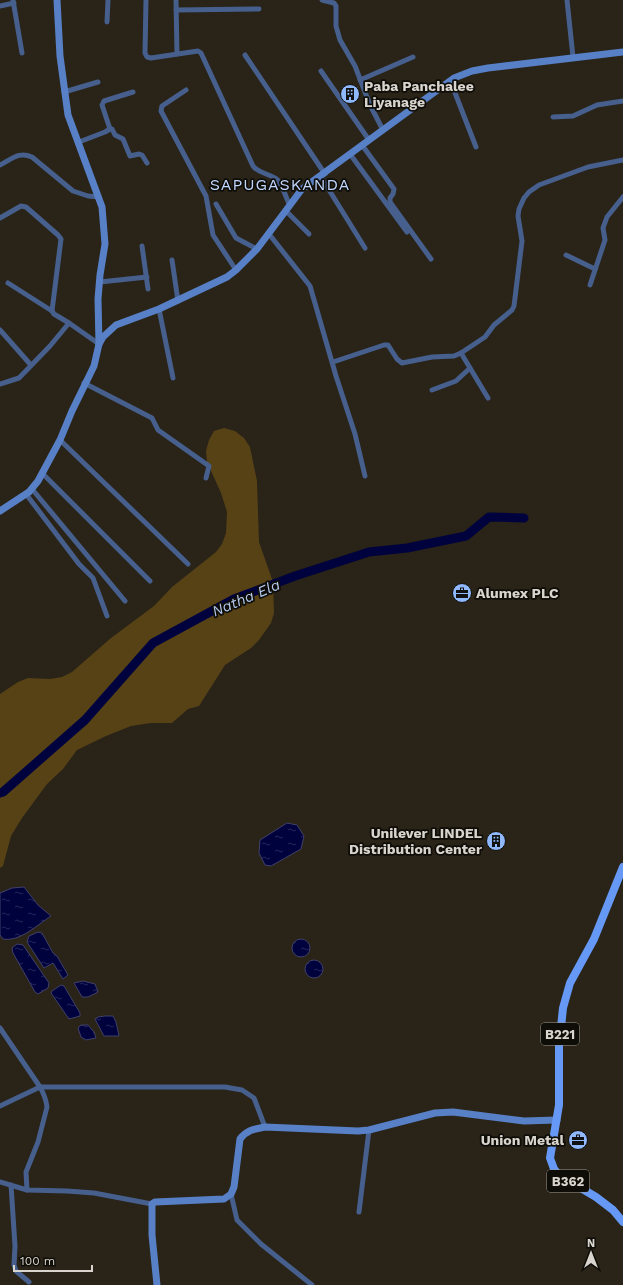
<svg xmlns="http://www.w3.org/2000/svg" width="623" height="1285" viewBox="0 0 623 1285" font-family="'Work Sans',sans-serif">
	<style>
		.green { fill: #574216 }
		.water { fill: url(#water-ripples); stroke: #414169 }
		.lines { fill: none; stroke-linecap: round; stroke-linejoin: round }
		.river { stroke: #00023e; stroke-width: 9 }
		.street { stroke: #465f8c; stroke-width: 5 }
		.secondary { stroke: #5880c7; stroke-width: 7 }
		.primary { stroke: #6599f5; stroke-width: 8 }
		.labels { text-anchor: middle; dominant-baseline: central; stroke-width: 3.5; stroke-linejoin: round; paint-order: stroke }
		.shield { fill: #0f0d08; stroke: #9c9993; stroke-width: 1 }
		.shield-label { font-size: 13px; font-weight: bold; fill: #d9d5ce }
		.poi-label { font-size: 14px; font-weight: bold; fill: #d9d5ce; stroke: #0f0d08; text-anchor: start }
		.water-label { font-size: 15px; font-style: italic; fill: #b4caef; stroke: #0f0d08 }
		.quarter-label { font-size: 16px; letter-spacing: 1px; fill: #c0d7ff; stroke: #0f0d08 }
	</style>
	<defs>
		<pattern id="water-ripples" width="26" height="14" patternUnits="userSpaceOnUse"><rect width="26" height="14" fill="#00023e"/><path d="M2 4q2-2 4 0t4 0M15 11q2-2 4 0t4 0" fill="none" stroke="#252659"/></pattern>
	</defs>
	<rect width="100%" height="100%" fill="#292318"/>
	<!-- green -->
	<path class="green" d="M224,428l11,3 9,7 6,9 7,34 2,61 14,40 1,31 -3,10 -12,17 -8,8 -26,17 -26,41 -11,3 -16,14h-21l-20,3 -25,10 -29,14 -14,19 -16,15 -25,34 -11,18 -8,30 -3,2v-174l18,-12 10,-4 22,1 12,-2 10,-5 39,-34 43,-32 18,-19 44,-35 6,-8 4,-11 1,-21 -6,-19 -14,-31 -1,-11 3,-11 5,-9z"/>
	<!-- water -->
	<g class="water">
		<path d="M287,823l10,2 7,11 -3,13 -30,17 -6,-1 -6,-12 1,-13z"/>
		<path d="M24,887l14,18 13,11c-14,9 -31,26 -48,23l-3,-4v-42l12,-5z"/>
		<path d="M38,932l4,1 11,20 4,3 11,19 -5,4 -10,-16 -9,5 -17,-26 2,-6z"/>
		<circle cx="301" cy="948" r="9"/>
		<path d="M17,944l6,1 26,38 -1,5 -10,6 -3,-2 -22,-39 -1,-5z"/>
		<circle cx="314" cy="969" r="9"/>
		<path d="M83,981l12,3 3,8 -10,5h-6l-8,-14z"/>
		<path d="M61,985l3,1 16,27v3l-11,3 -18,-26 1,-2z"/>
		<path d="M105,1016h8l3,6 3,14h-15l-9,-17 3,-2z"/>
		<path d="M81,1025h7l6,7 2,6 -10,2 -5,-3 -3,-9z"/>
	</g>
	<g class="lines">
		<!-- river -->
		<path class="river" d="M0,793l3,-1 82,-72 68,-77 81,-44 61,-23 74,-24 38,-4 59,-12 23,-19 35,1"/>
		<!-- street -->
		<g class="street">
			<path d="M13,0l9,53"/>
			<path d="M146,0l-1,53 2,4 4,1 47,-7 3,2 52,113c5,7 14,7 22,12 7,4 11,20 15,28"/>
			<path d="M176,0l1,54"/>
			<path d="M322,0l12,3 2,3v20l4,14 15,26 15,39 13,25"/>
			<path d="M567,0l6,57"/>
			<path d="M0,6l14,-3"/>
			<path d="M176,10l83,-1"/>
			<path d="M107,22l1,-22"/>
			<path d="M245,55l80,119"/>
			<path d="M321,71l48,69"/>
			<path d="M360,80l53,-23"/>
			<path d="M450,80l26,67"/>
			<path d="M186,90l-24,16 -1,5 45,85 7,39 23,35"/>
			<path d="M64,92l34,-10"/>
			<path d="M553,117l20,-1 24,-11 26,-4"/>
			<path d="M110,129h2l3,6 8,4 7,17 9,-2 3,1 5,8"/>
			<path d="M79,142l26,-10 5,-3 -8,-24 2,-4 29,-9"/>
			<path d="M362,145l32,44 -1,5 -3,4v4l41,57"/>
			<path d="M350,154l57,78"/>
			<path d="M0,165c12,-6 19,-14 32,-8l41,34 15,5 11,1"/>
			<path d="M321,177l44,71"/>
			<path d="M216,204l20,34 21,11"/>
			<path d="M286,211l23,23"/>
			<path d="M0,218l21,-12 5,1 32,28 3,4 -9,72 2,3 15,9"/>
			<path d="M269,234l41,52 26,90 19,58 10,42"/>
			<path d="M142,246l6,43"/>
			<path d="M566,255l29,14"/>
			<path d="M172,260l6,41"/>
			<path d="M100,282l47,-5"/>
			<path d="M8,283l44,28"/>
			<path d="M590,285l15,-45 -2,-12 4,-11 16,-20"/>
			<path d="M159,309l14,69"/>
			<path d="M0,330l30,34"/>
			<path d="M461,353l27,45"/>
			<path d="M333,362l51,-17h4l9,14 5,4 30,-6 22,-1 7,-3 24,-16 9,-12 18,-15 2,-4 8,-65 -4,-25 1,-7 5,-11 5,-6 10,-7 49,-18 35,-7"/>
			<path d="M84,383l68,35 6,12 51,36 -3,12"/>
			<path d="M0,384l19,-6 31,-32 19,-23 30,21"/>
			<path d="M432,390l24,-9 14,-13"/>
			<path d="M60,440l128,124"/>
			<path d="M42,473l108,108"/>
			<path d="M32,489l93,112"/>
			<path d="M26,494l53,70 14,14 14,38"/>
			<path d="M0,1028l40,59c4,7 6,12 7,20l-9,35 -12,30 1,18"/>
			<path d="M0,1106l40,-19h185l17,3 12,8 11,29"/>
			<path d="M0,1182l27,8 40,1 27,2 58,11"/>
			<path d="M11,1185l4,61 -1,19 2,6 13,11"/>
			<path d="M231,1194l6,26 24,24 51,41"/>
			<path d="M359,1212l10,-82"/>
		</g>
		<!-- secondary -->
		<g class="secondary">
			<path d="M57,0l3,56 8,59 34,92 3,37 -5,31 -2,24 1,45"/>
			<path d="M0,511l29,-19 9,-11 22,-41 12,-29 22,-45 5,-22 4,-7 13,-12 8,-3 35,-13 68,-32 9,-7 21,-21 45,-60 152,-111 18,-7 16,-3 135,-16"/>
			<path d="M157,1285l-5,-50v-31l3,-2 69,-3 7,-5 3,-7 6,-48c7,-9 14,-10 25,-12l93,4 11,-1 66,-17 18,-1 71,9 33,-1"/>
		</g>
		<!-- primary -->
		<path class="primary" d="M623,867l-29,72 -24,44 -7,25 -4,38v59l-9,53 4,11 5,6 37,22 17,13 10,12"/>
	</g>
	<!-- icons -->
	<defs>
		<g id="building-disc" transform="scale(1)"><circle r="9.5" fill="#90b8fd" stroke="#0f0d08"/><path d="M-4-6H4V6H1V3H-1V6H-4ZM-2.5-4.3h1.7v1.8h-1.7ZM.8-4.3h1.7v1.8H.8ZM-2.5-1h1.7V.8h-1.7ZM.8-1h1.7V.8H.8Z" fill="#111"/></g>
		<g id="office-disc" transform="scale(1)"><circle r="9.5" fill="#90b8fd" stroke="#0f0d08"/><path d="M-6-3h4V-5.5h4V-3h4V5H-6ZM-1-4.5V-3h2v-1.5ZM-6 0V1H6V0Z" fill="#111"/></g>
	</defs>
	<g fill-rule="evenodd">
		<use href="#building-disc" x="350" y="94"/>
		<use href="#office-disc" x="462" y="593"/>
		<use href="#building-disc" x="496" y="841"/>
		<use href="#office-disc" x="578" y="1140"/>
	</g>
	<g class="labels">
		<!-- shield labels -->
		<g class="shield">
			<rect x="541" y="1023" width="38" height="22" rx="3"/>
			<rect x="547" y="1170" width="42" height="22" rx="3"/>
		</g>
		<g class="shield-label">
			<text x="560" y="1034">B221</text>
			<text x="568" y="1181">B362</text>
		</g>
		<!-- poi labels -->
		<g class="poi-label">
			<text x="364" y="86">Paba Panchalee<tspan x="364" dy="16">Liyanage</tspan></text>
			<text x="476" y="593">Alumex PLC</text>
			<text x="482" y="833" text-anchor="end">Unilever LINDEL<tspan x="482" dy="16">Distribution Center</tspan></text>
			<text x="564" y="1140" text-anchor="end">Union Metal</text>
		</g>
		<!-- water labels -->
		<g class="water-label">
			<text transform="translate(246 598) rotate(-23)">Natha Ela</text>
		</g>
		<!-- quarter labels -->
		<g class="quarter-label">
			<text x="280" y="184">SAPUGASKANDA</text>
		</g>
	</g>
	<!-- north arrow -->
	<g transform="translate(591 1253)" stroke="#0f0d08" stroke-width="3" paint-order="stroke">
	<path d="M0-3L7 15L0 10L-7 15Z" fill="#d9d5ce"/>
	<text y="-6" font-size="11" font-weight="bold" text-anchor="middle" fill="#d9d5ce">N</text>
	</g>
	<!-- scale -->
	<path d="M14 1265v6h78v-6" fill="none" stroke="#d9d5ce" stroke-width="2"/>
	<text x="20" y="1265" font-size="12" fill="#d9d5ce" stroke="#0f0d08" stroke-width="3" paint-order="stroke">100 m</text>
</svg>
